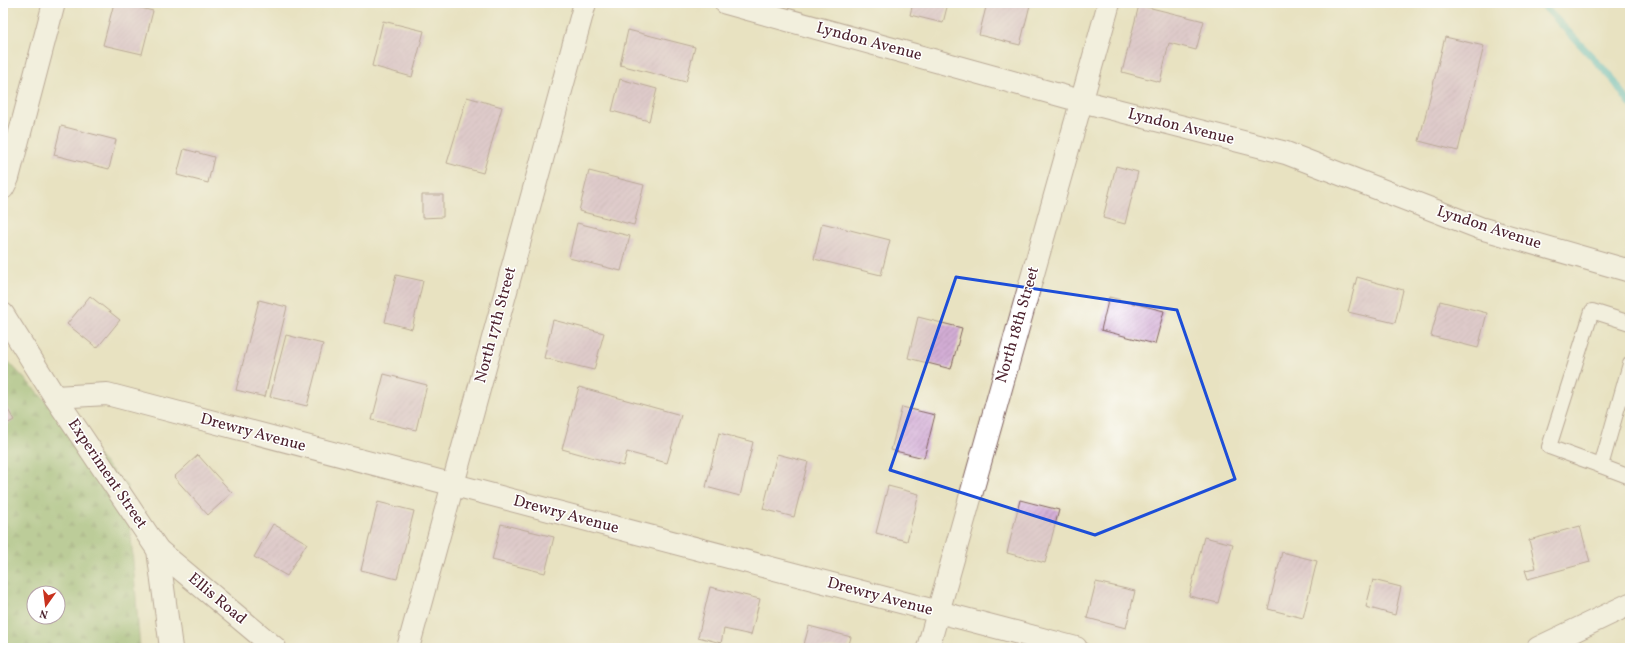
<svg xmlns="http://www.w3.org/2000/svg" width="1633" height="651" viewBox="0 0 1633 651" font-family="Vollkorn,serif">
	<style>
		.forest { fill: url(#forest-firs); stroke: #69684a; fill-rule: evenodd }
		.lines { fill: none; stroke-linecap: round; stroke-linejoin: round }
		.stream { stroke: #51becb; stroke-width: 7 }
		.building { fill: url(#building-hatch) }
		.service-casing { stroke: #816360; stroke-width: 16 }
		.minor-casing { stroke: #816360; stroke-width: 24 }
		.tertiary-casing { stroke: #816360; stroke-width: 24 }
		.secondary-casing { stroke: #816360; stroke-width: 24 }
		.service { stroke: #fff; stroke-width: 14 }
		.minor { stroke: #fff; stroke-width: 22 }
		.tertiary { stroke: #fff; stroke-width: 22 }
		.secondary { stroke: #fff; stroke-width: 22 }
		.marked { fill: none; stroke: #1d4ed8; stroke-width: 3; stroke-linejoin: round }
		.labels { text-anchor: middle; dominant-baseline: central; stroke-width: 3; stroke-linejoin: round; paint-order: stroke }
		.street-label { font-size: 16px; fill: #4a1f2b; stroke: #fff }
	</style>
	<defs>
		<pattern id="forest-firs" width="22" height="20" patternUnits="userSpaceOnUse"><rect width="22" height="20" fill="#88b269"/><path d="M5 1l3.5 6h-7zM16 11l3.5 6h-7z" fill="#719057"/></pattern>
		<pattern id="building-hatch" width="6" height="6" patternUnits="userSpaceOnUse"><rect width="6" height="6" fill="#d3add5"/><path d="M-1 1l2-2M0 6l6-6M5 7l2-2" fill="none" stroke="#ad8cad"/></pattern>
	</defs>
	<rect width="100%" height="100%" fill="#fff"/>
	<filter id="ink" filterUnits="userSpaceOnUse"><feTurbulence type="fractalNoise" baseFrequency=".025" numOctaves="2"/><feDisplacementMap in="SourceGraphic" scale="8" xChannelSelector="R" yChannelSelector="G"/><feConvolveMatrix kernelMatrix="1 2 1 2 8 2 1 2 1" color-interpolation-filters="sRGB"/></filter>
	<filter id="wash" filterUnits="userSpaceOnUse"><feTurbulence type="fractalNoise" baseFrequency=".012" numOctaves="4" result="noise"/><feDisplacementMap in="SourceGraphic" scale="16" xChannelSelector="R" yChannelSelector="G"/><feGaussianBlur stdDeviation="0.9" result="paint"/><feColorMatrix in="noise" values="0 0 0 0 0 0 0 0 0 0 0 0 0 0 0 0 0 1.4 0 .05"/><feComposite in="paint" operator="in"/></filter>
	<g filter="url(#wash)">
		<rect width="100%" height="100%" fill="#e8e2c1"/>
		<!-- forest -->
		<path class="forest" d="M3,356l124,130 13,162h-137zM34,593h24v24h-24z"/>
		<g class="lines">
			<!-- stream -->
			<path class="stream" d="M1541,3l71,75 18,26"/>
		</g>
		<g id="blocks">
			<!-- building -->
			<g class="building">
				<path d="M114,3h7l32,8 -11,43 -39,-9z"/>
				<path d="M913,3h35l-5,20 -33,-8z"/>
				<path d="M987,3h35l8,2 -10,40 -41,-10z"/>
				<path d="M1139,5l65,16 -8,29 -27,-7 -9,39 -38,-10z"/>
				<path d="M383,21l41,10 -12,46 -40,-11z"/>
				<path d="M628,30l67,17 -9,35 -66,-17z"/>
				<path d="M1445,37l39,9 -26,105 -39,-10z"/>
				<path d="M620,79l37,10 -8,32 -37,-10z"/>
				<path d="M467,97l35,10 -19,66 -36,-10z"/>
				<path d="M61,126l55,14 -7,29 -55,-14z"/>
				<path d="M184,149l30,8 -6,26 -31,-8z"/>
				<path d="M1116,166l22,6 -13,52 -22,-6z"/>
				<path d="M589,171l55,14 -10,40 -55,-14z"/>
				<path d="M422,195h21v22l-21,1z"/>
				<path d="M577,223l53,13 -9,35 -52,-13z"/>
				<path d="M822,223l68,17 -9,35 -67,-16z"/>
				<path d="M396,275l27,6 -11,48 -27,-7z"/>
				<path d="M1357,277l46,13 -8,33 -47,-11z"/>
				<path d="M90,296l30,24 -23,28 -30,-24z"/>
				<path d="M1109,297l55,14 -9,33 -54,-14z"/>
				<path d="M259,300l28,7 -22,90 -29,-7z"/>
				<path d="M1440,301l47,12 -9,35 -47,-12z"/>
				<path d="M918,317l44,11 -11,41 -43,-11z"/>
				<path d="M553,320l51,13 -10,37 -50,-12z"/>
				<path d="M286,335l37,9 -16,62 -37,-9z"/>
				<path d="M384,374l43,11 -11,45 -44,-10z"/>
				<path d="M579,387l102,28 -14,48 -40,-11 -4,14 -61,-17z"/>
				<path d="M3,401l11,19 -11,6z"/>
				<path d="M902,407l33,8 -11,43 -33,-8z"/>
				<path d="M719,433l34,9 -13,54 -34,-9z"/>
				<path d="M777,454l31,8 -14,55 -31,-8z"/>
				<path d="M198,455l34,38 -24,22 -34,-38z"/>
				<path d="M888,486l31,8 -12,47 -31,-8z"/>
				<path d="M1020,500l39,10 -14,53 -38,-10z"/>
				<path d="M378,502l36,9 -17,68 -36,-9z"/>
				<path d="M273,524l34,19 -20,33 -33,-19z"/>
				<path d="M501,524l53,13 -9,36 -53,-13z"/>
				<path d="M1580,526l10,36 -62,17 -3,-9 11,-2 -7,-28z"/>
				<path d="M1204,537l29,7 -15,59 -29,-7z"/>
				<path d="M1282,552l35,9 -14,57 -35,-9z"/>
				<path d="M1373,580l28,7 -6,28 -29,-8z"/>
				<path d="M1096,582l39,9 -9,37 -39,-10z"/>
				<path d="M710,587l50,12 -9,36 -27,-6 -3,14 -23,-6z"/>
				<path d="M809,626l42,11 -3,11h-45z"/>
			</g>
		</g>
	</g>
	<g filter="url(#ink)">
		<use href="#blocks" fill-opacity="0" stroke="#816360" stroke-width="1"/>
		<g class="lines">
			<!-- service casing -->
			<g class="service-casing">
				<g id="service">
					<path d="M1630,364l-29,102 29,11"/>
					<path d="M1601,466l-52,-19 43,-136 38,12"/>
				</g>
			</g>
			<!-- minor casing -->
			<g class="minor-casing">
				<g id="minor">
					<path d="M726,3l355,98 205,52 194,75 150,43"/>
					<path d="M3,188l5,-10 46,-175"/>
					<path d="M55,397l52,-3 969,254"/>
					<path d="M408,648l177,-645"/>
					<path d="M928,648l181,-645"/>
					<path d="M1538,648l92,-44"/>
				</g>
			</g>
			<!-- tertiary casing -->
			<g class="tertiary-casing">
				<path id="tertiary" d="M158,550l117,98"/>
			</g>
			<!-- secondary casing -->
			<g class="secondary-casing">
				<path id="secondary" d="M3,314l52,83 103,153 13,98"/>
			</g>
			<!-- service -->
			<use href="#service" class="service"/>
			<!-- minor -->
			<use href="#minor" class="minor"/>
			<!-- tertiary -->
			<use href="#tertiary" class="tertiary"/>
			<!-- secondary -->
			<use href="#secondary" class="secondary"/>
		</g>
	</g>
	<!-- marked area -->
	<path d="M0 0H1633V651H0ZM956,277l221,33 58,169 -140,56 -205,-65z" fill="#e8e2c1" fill-opacity=".55" fill-rule="evenodd"/>
	<path class="marked" d="M956,277l221,33 58,169 -140,56 -205,-65z"/>
	<g class="labels">
		<!-- street labels -->
		<g class="street-label">
			<text transform="translate(869 42) rotate(15)">Lyndon Avenue</text>
			<text transform="translate(1181 127) rotate(14)">Lyndon Avenue</text>
			<text transform="translate(1489 228) rotate(18)">Lyndon Avenue</text>
			<text transform="translate(496 325) rotate(-75)">North 17th Street</text>
			<text transform="translate(1018 325) rotate(-74)">North 18th Street</text>
			<text transform="translate(253 433) rotate(15)">Drewry Avenue</text>
			<text transform="translate(107 474) rotate(56)">Experiment Street</text>
			<text transform="translate(566 515) rotate(15)">Drewry Avenue</text>
			<text transform="translate(880 597) rotate(15)">Drewry Avenue</text>
			<text transform="translate(217 599) rotate(40)">Ellis Road</text>
		</g>
	</g>
	<!-- margin -->
	<rect width="1633" height="651" fill="none" stroke="#fff" stroke-width="16"/>
	<!-- north arrow -->
	<g transform="translate(46 605) rotate(194)"><circle r="19" fill="#ffffff" stroke="#b7a5aa"/>
	<path d="M0-3L7 15L0 10L-7 15Z" fill="#c8321e"/>
	<text y="-6" font-size="11" font-weight="bold" text-anchor="middle" fill="#4a1f2b">N</text>
	</g>
</svg>
